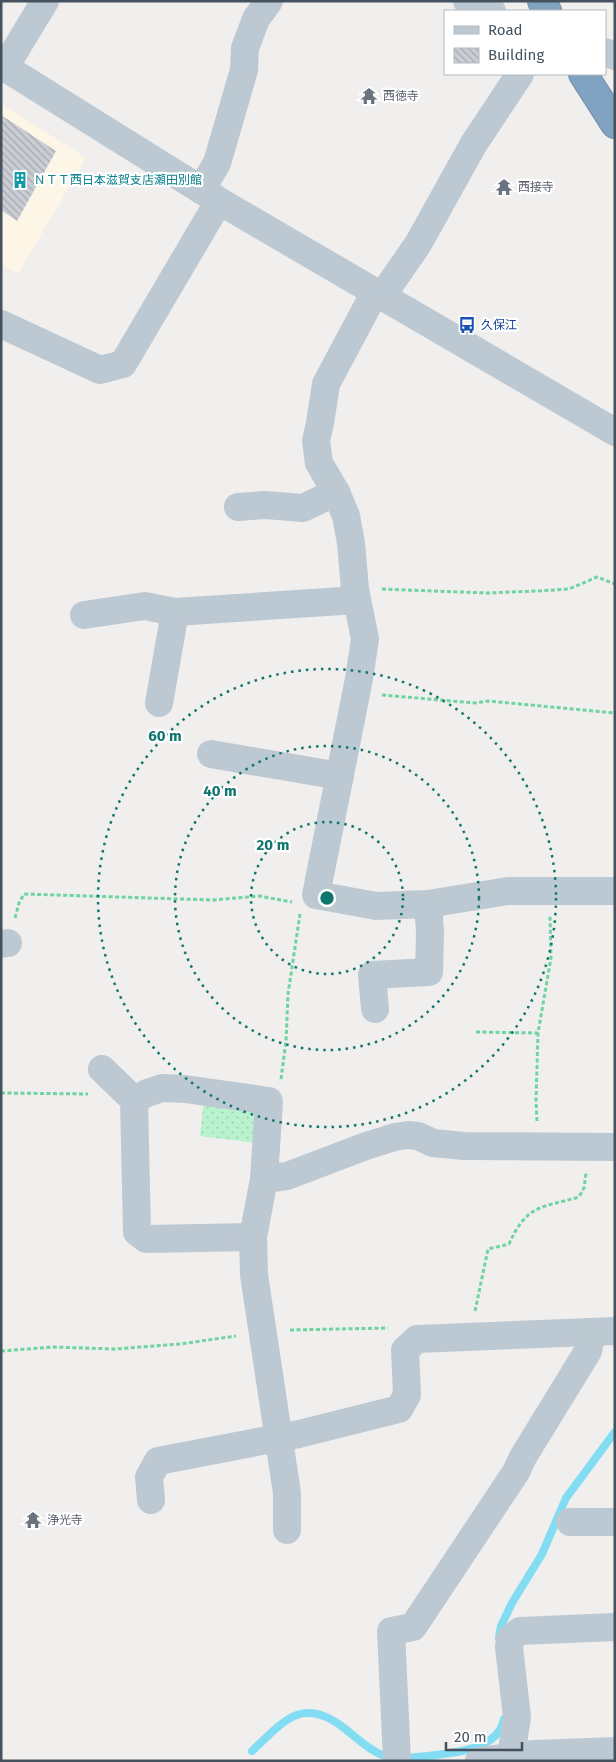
<svg xmlns="http://www.w3.org/2000/svg" width="616" height="1762" viewBox="0 0 616 1762" font-family="'Fira Sans','Noto Sans JP',sans-serif">
	<style>
		.commercial { fill: #fdf6e6 }
		.green { fill: url(#green-dots) }
		.lines { fill: none; stroke-linecap: round; stroke-linejoin: round }
		.stream { stroke: #82ddf3; stroke-width: 8 }
		.building { fill: url(#building-back-hatch) }
		.highway-casing { stroke: #6d8dad; stroke-width: 30 }
		.path { stroke: #6ed4a0; stroke-width: 3; stroke-dasharray: 4 2.5; stroke-linecap: butt }
		.minor { stroke: #bdc9d2; stroke-width: 28 }
		.highway { stroke: #82a2c2; stroke-width: 28 }
		.ring { fill: none; stroke: #0f766e; stroke-width: 2.5; stroke-dasharray: 2.5 5 }
		.labels { text-anchor: middle; dominant-baseline: central; stroke-width: 4.5; stroke-linejoin: round; paint-order: stroke }
		.worship-label { font-size: 12px; fill: #5b616d; stroke: #fff; text-anchor: start }
		.culture-label { font-size: 12px; fill: #0d838f; stroke: #fff; text-anchor: start }
		.transit-label { font-size: 12px; fill: #164399; stroke: #fff; text-anchor: start }
		.centre { fill: #0f766e; stroke: #fff; stroke-width: 2.5 }
		.ring-label { font-size: 15px; text-anchor: middle; font-weight: bold; fill: #0f766e; stroke: #fff; stroke-width: 4.5; stroke-linejoin: round; paint-order: stroke }
	</style>
	<defs>
		<pattern id="green-dots" width="8" height="8" patternUnits="userSpaceOnUse" patternTransform="scale(1.25)"><rect width="8" height="8" fill="#b8f3ce"/><path d="M2 2h.1M6 6h.1" fill="none" stroke="#a0d2b3" stroke-width="1.8" stroke-linecap="round"/></pattern>
		<pattern id="building-back-hatch" width="6" height="6" patternUnits="userSpaceOnUse" patternTransform="scale(1.25)"><rect width="6" height="6" fill="#cacdd4"/><path d="M-1 5l2 2M0 0l6 6M5-1l2 2" fill="none" stroke="#a6a9af"/></pattern>
	</defs>
	<rect width="100%" height="100%" fill="#f1eeee"/>
	<!-- commercial -->
	<path class="commercial" d="M1,103l85,55 -68,116 -17,-10z"/>
	<!-- green -->
	<path class="green" d="M204,1099l50,6 6,12 -3,26 -57,-7z"/>
	<g class="lines">
		<!-- stream -->
		<g class="stream">
			<path d="M499,1638l2,-12 11,-23 30,-49 24,-56 49,-66"/>
			<path d="M252,1751c31,-29 50,-56 92,-23 12,9 23,21 38,27"/>
			<path d="M408,1758c28,-4 90,-3 96,-39"/>
		</g>
	</g>
	<!-- building -->
	<path class="building" d="M1,115l55,36 -39,70 -16,-11z"/>
	<g class="lines">
		<!-- highway casing -->
		<g class="highway-casing">
			<g id="highway">
				<path d="M542,1l5,10"/>
				<path d="M583,74l32,50"/>
			</g>
		</g>
		<!-- path -->
		<g class="path">
			<path d="M382,589l105,4 51,-2 31,-2 28,-12 18,7"/>
			<path d="M382,695l93,8 13,-2 127,12"/>
			<path d="M15,918l4,-15 5,-9 189,6 46,-4 33,6"/>
			<path d="M476,1032l62,1"/>
			<path d="M281,1079l5,-38 2,-47 12,-80"/>
			<path d="M1,1093l87,1"/>
			<path d="M537,1121l-1,-20 2,-68 13,-75 -1,-42"/>
			<path d="M475,1311l13,-62 21,-5c18,-40 32,-36 70,-47l5,-9 2,-15"/>
			<path d="M290,1330l98,-2"/>
			<path d="M1,1351l52,-4 61,2 66,-5 56,-8"/>
		</g>
		<!-- minor -->
		<g class="minor">
			<path d="M467,1l25,10"/>
			<path d="M605,52l10,4"/>
			<path d="M1,65l218,136 396,231"/>
			<path d="M5,67l40,-66"/>
			<path d="M201,190l16,-27 27,-93 1,-22 11,-29 13,-18"/>
			<path d="M375,292l-49,92 -6,39 -4,18 3,22 17,29 10,24 5,27 4,46 10,50 -6,40 -43,216 60,11 52,-2 80,-13h107"/>
			<path d="M382,296l36,-52 55,-99 47,-71"/>
			<path d="M1,324l99,46 23,-6 96,-163"/>
			<path d="M238,507l27,-2 38,3 33,-16"/>
			<path d="M84,615l61,-9 30,6 182,-12"/>
			<path d="M159,703l16,-91"/>
			<path d="M211,754l129,22"/>
			<path d="M1,944l7,-1"/>
			<path d="M375,1009l-3,-34 57,-3 1,-40 -2,-28"/>
			<path d="M102,1069l32,31 3,132 9,7 107,-2"/>
			<path d="M134,1100l13,-7 15,-5 23,1 84,12 -5,78 -11,58 1,38 33,218v37"/>
			<path d="M264,1179l23,-3 79,-30 29,-9 13,-2 10,1 15,7 31,3 151,1"/>
			<path d="M151,1500l-2,-23 9,-16 141,-27 100,-25 8,-14 -2,-45 12,-11 198,-8"/>
			<path d="M570,1522h45"/>
			<path d="M511,1756l6,-39 -8,-70 1,-8 10,-8 95,-4"/>
			<path d="M397,1761l-6,-130 22,-4 103,-155 7,-15 65,-106 4,-19"/>
			<path d="M479,1761l56,-7 80,-3"/>
		</g>
		<!-- highway -->
		<use href="#highway" class="highway"/>
	</g>
	<!-- distance rings -->
	<g class="ring">
		<circle cx="327" cy="898" r="76"/>
		<circle cx="327" cy="898" r="152"/>
		<circle cx="327" cy="898" r="229"/>
	</g>
	<!-- icons -->
	<defs>
		<g id="temple-bare" transform="scale(1.35)"><path d="M0-6L5-2H3V0L6.5 2.5H4V6H1.5V3h-3V6H-4V2.5H-6.5L-3 0V-2H-5Z" fill="#6b7280" stroke="#fff" stroke-width="2.5" paint-order="stroke"/></g>
		<g id="building-bare" transform="scale(1.35)"><path d="M-4-6H4V6H1V3H-1V6H-4ZM-2.5-4.3h1.7v1.8h-1.7ZM.8-4.3h1.7v1.8H.8ZM-2.5-1h1.7V.8h-1.7ZM.8-1h1.7V.8H.8Z" fill="#0f9aa8" stroke="#fff" stroke-width="2.5" paint-order="stroke"/></g>
		<g id="bus-bare" transform="scale(1.35)"><path d="M-5-6H5V4H4V6H2V4H-2V6H-4V4H-5ZM-3.5-4V0h7V-4ZM-3.5 1.2v1.5H-2V1.2ZM2 1.2v1.5H3.5V1.2Z" fill="#1a4fb4" stroke="#fff" stroke-width="2.5" paint-order="stroke"/></g>
	</defs>
	<g fill-rule="evenodd">
		<use href="#temple-bare" x="369" y="96"/>
		<use href="#building-bare" x="20" y="180"/>
		<use href="#temple-bare" x="504" y="187"/>
		<use href="#bus-bare" x="467" y="325"/>
		<use href="#temple-bare" x="33" y="1520"/>
	</g>
	<g class="labels">
		<!-- worship labels -->
		<g class="worship-label">
			<text x="383" y="96">西徳寺</text>
			<text x="518" y="187">西接寺</text>
			<text x="47" y="1520">浄光寺</text>
		</g>
		<!-- culture labels -->
		<g class="culture-label">
			<text x="34" y="180">ＮＴＴ西日本滋賀支店瀬田別館</text>
		</g>
		<!-- transit labels -->
		<g class="transit-label">
			<text x="481" y="325">久保江</text>
		</g>
	</g>
	<circle cx="327" cy="898" r="8" class="centre"/>
	<g class="ring-label">
		<text x="165" y="741">60 m</text>
		<text x="220" y="796">40 m</text>
		<text x="273" y="850">20 m</text>
	</g>
	<!-- border -->
	<rect width="616" height="1762" fill="none" stroke="#45525d" stroke-width="5"/>
	<!-- legend -->
	<rect x="444" y="10" width="162" height="65" fill="#ffffff" stroke="#b5babe"/>
	<rect x="454" y="26" width="25" height="8" fill="#bdc9d2" stroke="#b5babe"/>
	<text x="488" y="35" font-size="15" fill="#45525d">Road</text>
	<rect x="454" y="48" width="25" height="15" fill="url(#building-back-hatch)" stroke="#b5babe"/>
	<text x="488" y="60" font-size="15" fill="#45525d">Building</text>
	<!-- scale -->
	<path d="M446 1742v8h76v-8" fill="none" stroke="#45525d" stroke-width="2.5"/>
	<text x="454" y="1742" font-size="15" fill="#45525d" stroke="#ffffff" stroke-width="4" paint-order="stroke">20 m</text>
</svg>
